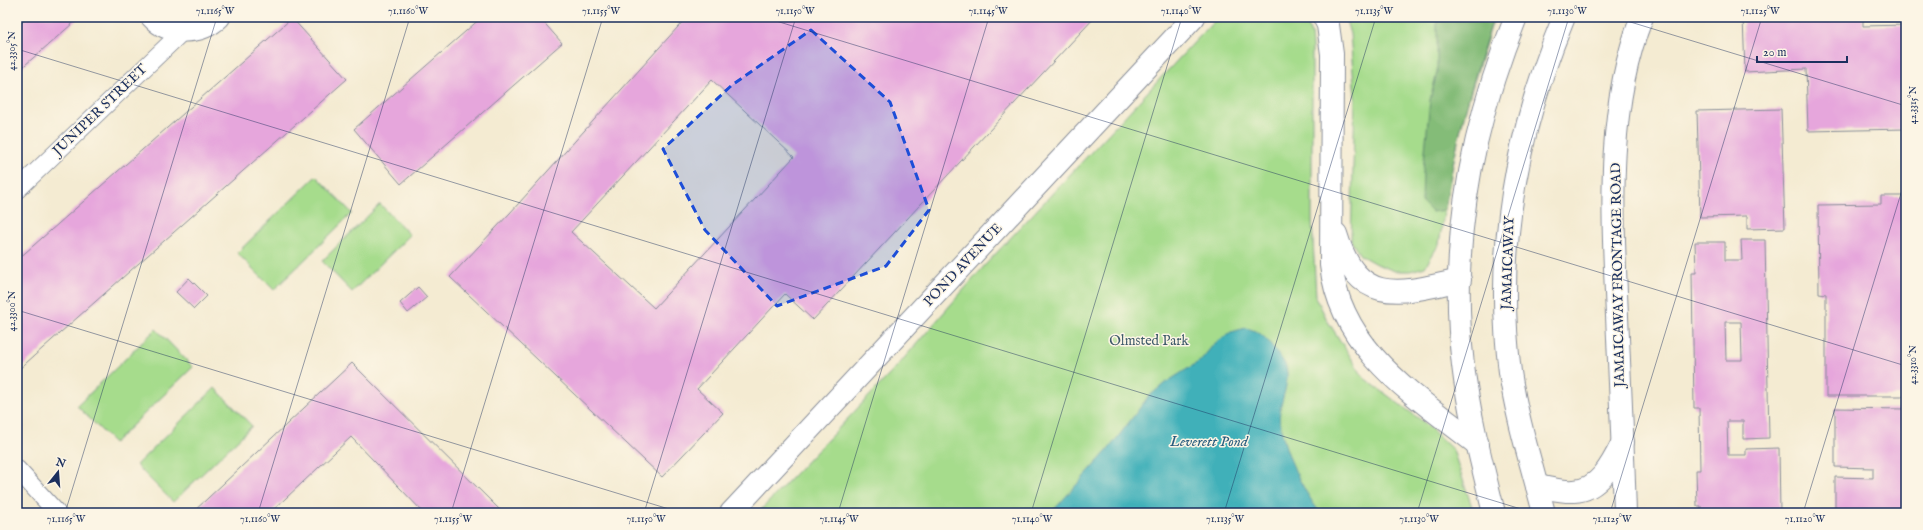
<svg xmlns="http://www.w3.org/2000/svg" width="1923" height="530" viewBox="0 0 1923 530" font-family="'IM FELL English',serif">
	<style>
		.green { fill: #a6dc8c; stroke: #608675 }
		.forest { fill: #84bc78; stroke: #50766b }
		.water { fill: #3fb0b9; stroke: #2d708c }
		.building { fill: #e6a6dc; fill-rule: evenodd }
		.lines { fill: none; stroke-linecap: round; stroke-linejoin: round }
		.service-casing { stroke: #888d98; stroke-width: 19 }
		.minor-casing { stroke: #888d98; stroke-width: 24 }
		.secondary-casing { stroke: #888d98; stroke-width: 24 }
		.trunk-casing { stroke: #888d98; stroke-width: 24 }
		.service { stroke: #fff; stroke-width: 17 }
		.minor { stroke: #fff; stroke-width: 22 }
		.secondary { stroke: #fff; stroke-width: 22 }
		.trunk { stroke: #fff; stroke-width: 22 }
		.marked { fill: #1d4ed8; fill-opacity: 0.2; stroke: #1d4ed8; stroke-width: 3; stroke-dasharray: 8 5; stroke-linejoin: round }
		.ticks { fill: none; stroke: #1b2f5e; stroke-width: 1; stroke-opacity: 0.45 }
		.labels { text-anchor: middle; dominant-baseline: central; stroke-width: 3; stroke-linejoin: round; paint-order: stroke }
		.street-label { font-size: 14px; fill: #1b2f5e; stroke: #fcf5e5 }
		.park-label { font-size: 14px; fill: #3e5a6a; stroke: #fcf5e5 }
		.water-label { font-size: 15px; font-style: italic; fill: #285c7e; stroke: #fcf5e5 }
		.neatline { fill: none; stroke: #1b2f5e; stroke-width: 1.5 }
		.ticks-label { font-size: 10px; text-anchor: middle; fill: #1b2f5e }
	</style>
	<rect width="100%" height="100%" fill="#fcf5e5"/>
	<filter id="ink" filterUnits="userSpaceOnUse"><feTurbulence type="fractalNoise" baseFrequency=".025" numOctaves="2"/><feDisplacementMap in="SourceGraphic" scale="8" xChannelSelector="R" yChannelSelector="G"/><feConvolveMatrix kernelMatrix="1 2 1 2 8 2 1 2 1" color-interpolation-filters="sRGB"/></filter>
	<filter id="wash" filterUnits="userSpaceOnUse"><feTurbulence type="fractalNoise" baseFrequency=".012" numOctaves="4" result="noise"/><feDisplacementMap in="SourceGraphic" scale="16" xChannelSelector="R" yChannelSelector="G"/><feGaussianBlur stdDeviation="0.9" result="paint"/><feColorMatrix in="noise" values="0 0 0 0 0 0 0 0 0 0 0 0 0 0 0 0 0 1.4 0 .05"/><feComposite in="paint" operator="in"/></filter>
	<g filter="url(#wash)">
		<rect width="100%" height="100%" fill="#f4ebd2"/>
		<!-- green -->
		<g class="green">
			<path d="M1218,17l87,1 6,16 1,13v174l4,76 11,23 37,58 61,45 28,27 21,63h-716l134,-141 95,-109z"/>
			<path d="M1345,17h149l-29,94 -15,65 -11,68 -14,23 -15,4h-15l-19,-7 -16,-9 -9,-14 4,-143 -5,-64z"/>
			<path d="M316,176l36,37 -78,77 -37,-37z"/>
			<path d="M380,204l30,31 -58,57 -30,-31z"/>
			<path d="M156,329l37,38 -79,76 -37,-37z"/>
			<path d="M215,388l37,38 -79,76 -37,-37z"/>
		</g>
		<!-- forest -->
		<path class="forest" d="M1437,17h57c-22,63 -39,127 -49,193l-13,2 -10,-10 1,-31 7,-71 7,-28z"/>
		<!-- water -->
		<path class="water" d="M1246,328c13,3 20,9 28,21 3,5 8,9 11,15 8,19 -9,41 -5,60 6,32 21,63 40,89h-269l57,-63 40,-53 17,-14 35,-22 14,-17 17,-12z"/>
		<g id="blocks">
			<!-- building -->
			<g class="building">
				<path d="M28,17h52l-63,55v-45z"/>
				<path d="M482,17h57l23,26 -161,141 -47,-55z"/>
				<path d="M687,17h408l-282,303 -28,-26 -88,95 26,24 -61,64 -212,-200 60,-64zM712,80l82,77 -140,151 -83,-76z"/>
				<path d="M1743,17h120v9l43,-1v104l-98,2 -2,-62 -61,3z"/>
				<path d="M292,18l55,61 -330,292v-111z"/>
				<path d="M1781,109l4,119 -38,1v-13l-47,1 -3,-106z"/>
				<path d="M1881,196h25v200h-80v-102l-7,-1 -1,-88 63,-1z"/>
				<path d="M1741,240h24l4,198 -26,1v-18h-16l1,34h18v-6l33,-1 1,65h-79v-7h-4l-1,-36h4l-1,-62h-5l-2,-135h4l-1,-31h30v18h17zM1725,322h16l1,38h-16z"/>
				<path d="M189,278l18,18 -13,13 -18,-17z"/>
				<path d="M418,287l9,10 -19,16 -8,-10z"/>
				<path d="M352,363l151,150h-79l-73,-76 -81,76h-78z"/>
				<path d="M1835,408l71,1v104h-71v-36l38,1v-10l-38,-1z"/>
			</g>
		</g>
	</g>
	<g filter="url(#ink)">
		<use href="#blocks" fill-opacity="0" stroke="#888d98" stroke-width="1"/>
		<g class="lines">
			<!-- service casing -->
			<g class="service-casing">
				<g id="service">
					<path d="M17,190l166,-159"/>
					<path d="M17,469l40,44"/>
				</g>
			</g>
			<!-- minor casing -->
			<g class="minor-casing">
				<g id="minor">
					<path d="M152,17c17,19 50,17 67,0"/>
					<path d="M1625,513c-2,-66 -5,-131 -8,-197 -4,-97 -12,-207 25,-299"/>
				</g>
			</g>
			<!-- secondary casing -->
			<g class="secondary-casing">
				<path id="secondary" d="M731,513l463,-496"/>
			</g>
			<!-- trunk casing -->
			<g class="trunk-casing">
				<g id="trunk">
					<path d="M1324,17l4,8 4,29 -1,211c10,86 85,131 147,180"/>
					<path d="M1336,234c22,73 63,60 124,46"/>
					<path d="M1537,486c12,2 25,6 37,5 26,-1 39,-29 49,-49"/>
					<path d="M1494,513c-12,-49 -25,-98 -31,-148 -14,-119 8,-237 53,-348"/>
					<path d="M1544,513c-12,-47 -27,-93 -34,-141 -16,-123 7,-242 54,-355"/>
				</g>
			</g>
			<!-- service -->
			<use href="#service" class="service"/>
			<!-- minor -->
			<use href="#minor" class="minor"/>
			<!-- secondary -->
			<use href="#secondary" class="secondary"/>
			<!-- trunk -->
			<use href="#trunk" class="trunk"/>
		</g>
	</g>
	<!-- marked area -->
	<path class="marked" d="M811,30l79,72 39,108 -43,56 -109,40 -72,-76 -42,-81 69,-64z"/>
	<!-- ticks -->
	<path class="ticks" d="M763,17l1143,349M1614,17l292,89M17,38l6,-21M17,49l1517,464M17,310l665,203M65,513l152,-496M258,513l152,-496M451,513l152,-496M644,513l152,-496M838,513l151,-496M1031,513l151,-496M1224,513l152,-496M1417,513l152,-496M1610,513l152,-496M1803,513l103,-336"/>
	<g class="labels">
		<!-- street labels -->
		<g class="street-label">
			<text transform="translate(100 110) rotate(-44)">JUNIPER STREET</text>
			<text transform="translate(1508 263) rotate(-88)">JAMAICAWAY</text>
			<text transform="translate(963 265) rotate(-47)">POND AVENUE</text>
			<text transform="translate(1618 275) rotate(-91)">JAMAICAWAY FRONTAGE ROAD</text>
		</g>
		<!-- park labels -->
		<g class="park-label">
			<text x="1149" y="341">Olmsted Park</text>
		</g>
		<!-- water labels -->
		<g class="water-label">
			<text x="1209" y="441">Leverett Pond</text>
		</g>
	</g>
	<!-- margin -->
	<rect width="1923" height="530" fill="none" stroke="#fcf5e5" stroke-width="44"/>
	<!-- north arrow -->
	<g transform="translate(58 472) rotate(17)" stroke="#fcf5e5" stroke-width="3" paint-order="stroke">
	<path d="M0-3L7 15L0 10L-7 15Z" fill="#1b2f5e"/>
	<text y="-6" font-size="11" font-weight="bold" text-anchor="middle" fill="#1b2f5e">N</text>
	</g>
	<!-- scale -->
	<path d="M1757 56v6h90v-6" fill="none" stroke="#1b2f5e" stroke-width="2"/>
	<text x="1763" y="56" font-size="12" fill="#1b2f5e" stroke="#fcf5e5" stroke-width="3" paint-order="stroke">20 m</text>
	<rect x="22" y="22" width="1879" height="486" class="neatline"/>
	<g class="ticks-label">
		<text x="215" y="14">71.1165°W</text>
		<text x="408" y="14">71.1160°W</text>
		<text x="601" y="14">71.1155°W</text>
		<text x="795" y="14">71.1150°W</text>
		<text x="988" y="14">71.1145°W</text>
		<text x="1181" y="14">71.1140°W</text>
		<text x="1374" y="14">71.1135°W</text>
		<text x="1567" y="14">71.1130°W</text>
		<text x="1760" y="14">71.1125°W</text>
		<text transform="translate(11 51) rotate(-90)" y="4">42.3305°N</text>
		<text transform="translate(1912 105) rotate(-90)" y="4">42.3315°N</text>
		<text transform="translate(11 311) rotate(-90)" y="4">42.3300°N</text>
		<text transform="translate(1912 365) rotate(-90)" y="4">42.3310°N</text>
		<text x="66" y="522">71.1165°W</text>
		<text x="260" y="522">71.1160°W</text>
		<text x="453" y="522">71.1155°W</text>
		<text x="646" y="522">71.1150°W</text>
		<text x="839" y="522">71.1145°W</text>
		<text x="1032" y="522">71.1140°W</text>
		<text x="1225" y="522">71.1135°W</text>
		<text x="1419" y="522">71.1130°W</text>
		<text x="1612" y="522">71.1125°W</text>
		<text x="1805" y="522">71.1120°W</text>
	</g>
</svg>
